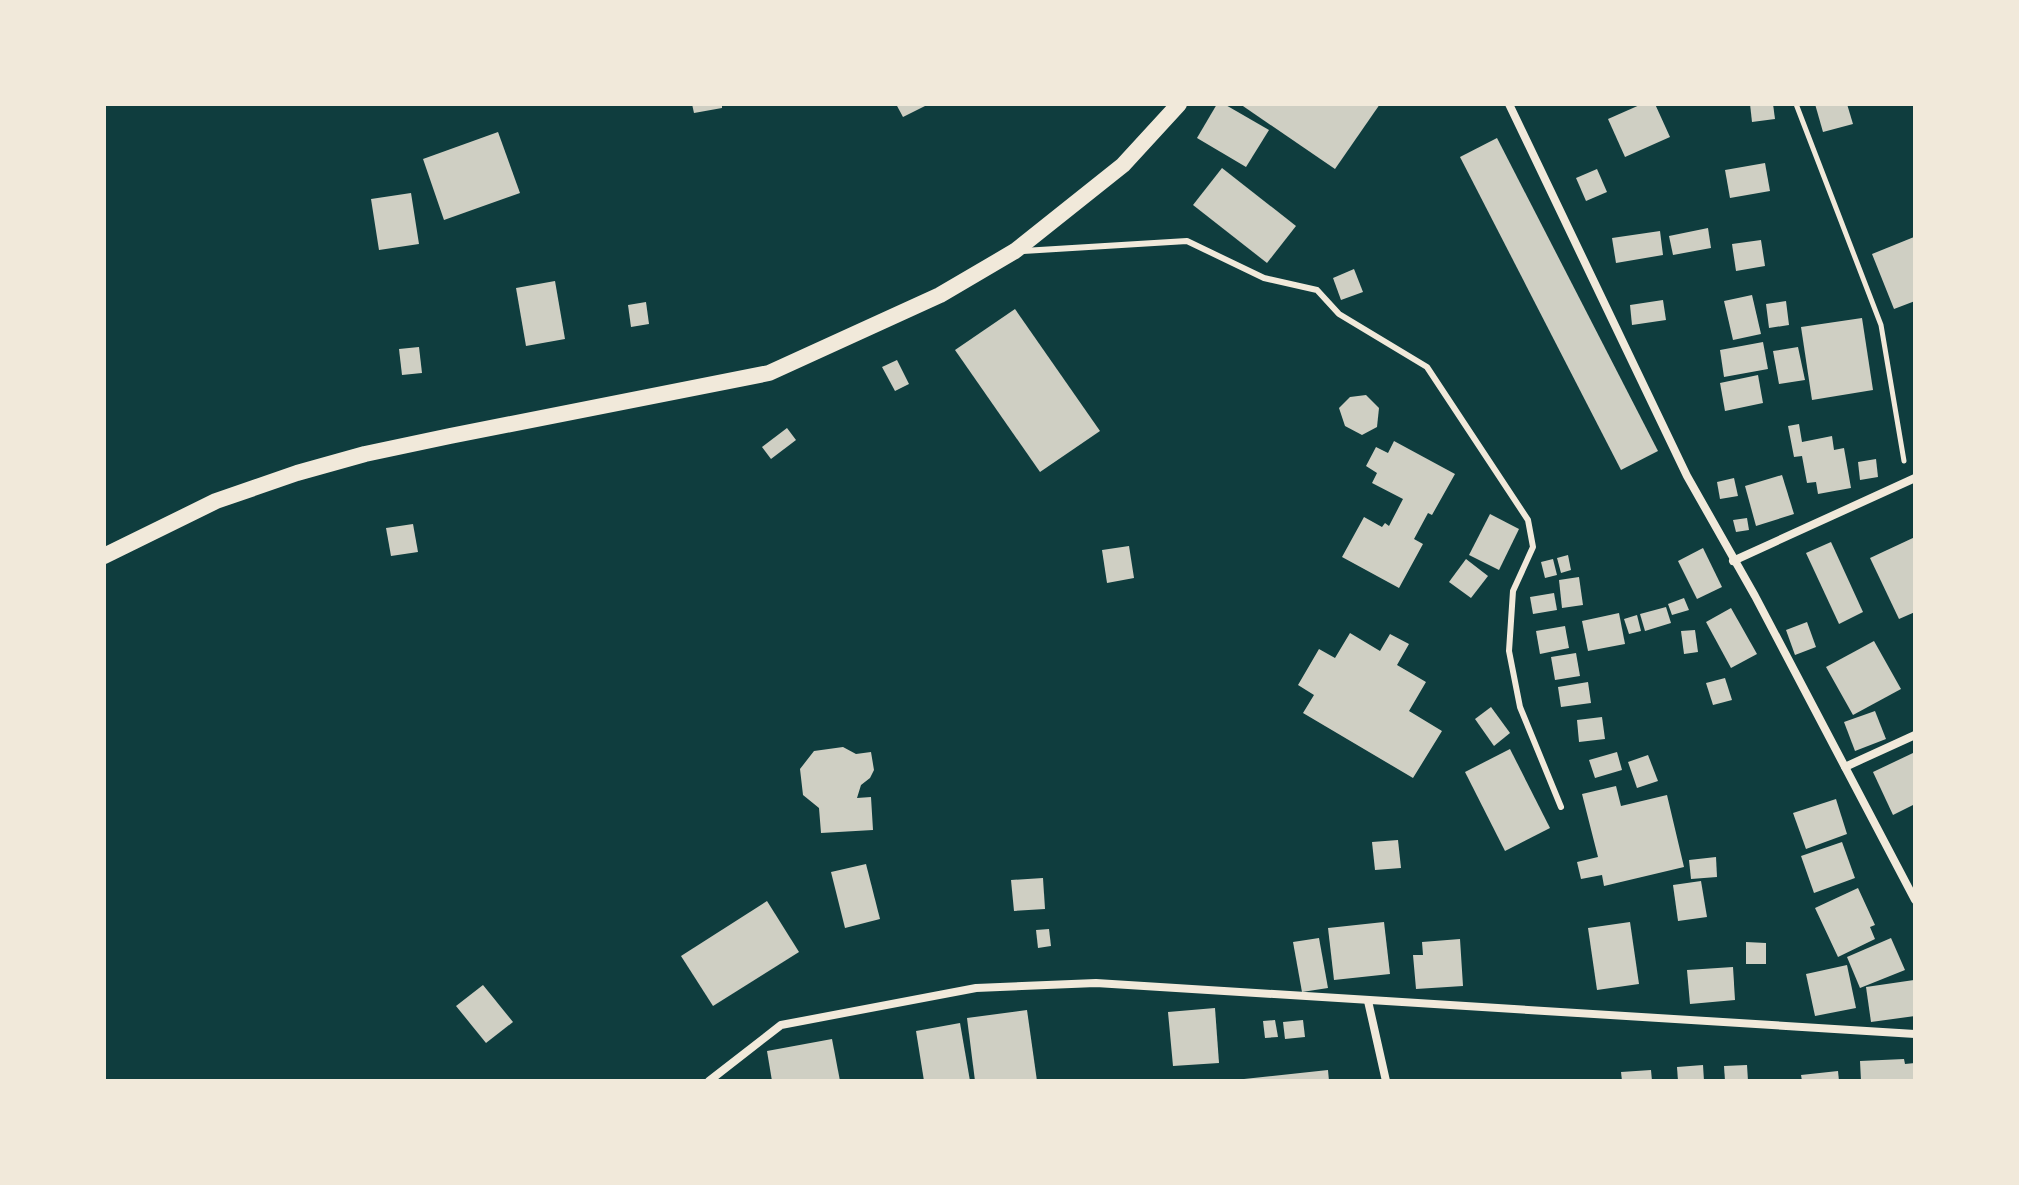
<svg xmlns="http://www.w3.org/2000/svg" width="2019" height="1185" viewBox="0 0 2019 1185" font-family="Arial,sans-serif">
	<style>
		.building { fill: #cfcfc3 }
		.lines { fill: none; stroke-linecap: round; stroke-linejoin: round }
		.path { stroke: #f1e9da; stroke-width: 5 }
		.service { stroke: #f1e9da; stroke-width: 6 }
		.minor { stroke: #f1e9da; stroke-width: 8 }
		.secondary { stroke: #f1e9da; stroke-width: 16 }
	</style>
	<rect width="100%" height="100%" fill="#0f3d3e"/>
	<!-- building -->
	<g class="building">
		<path d="M692,104h30v4l-28,5z"/>
		<path d="M896,104h33l-26,13z"/>
		<path d="M1217,104h7l45,26 -23,37 -49,-29z"/>
		<path d="M1240,104h140l-45,65z"/>
		<path d="M1642,104h13l15,33 -45,20 -17,-38z"/>
		<path d="M1750,104h23l2,15 -23,3z"/>
		<path d="M1815,104h32l6,20 -30,8z"/>
		<path d="M498,132l22,61 -76,27 -21,-61z"/>
		<path d="M1497,138l161,313 -37,19 -161,-313z"/>
		<path d="M1765,163l5,28 -40,7 -5,-28z"/>
		<path d="M1222,168l74,58 -29,37 -74,-58z"/>
		<path d="M1597,169l10,23 -21,9 -10,-23z"/>
		<path d="M411,193l8,51 -40,6 -8,-51z"/>
		<path d="M1708,228l3,20 -38,7 -4,-19z"/>
		<path d="M1660,231l3,24 -47,8 -4,-25z"/>
		<path d="M1914,237l1,64 -21,8 -22,-55z"/>
		<path d="M1761,240l4,26 -29,5 -4,-27z"/>
		<path d="M1354,269l9,23 -22,8 -8,-22z"/>
		<path d="M555,281l10,58 -39,7 -10,-58z"/>
		<path d="M1752,295l9,39 -28,6 -9,-39z"/>
		<path d="M1663,300l3,20 -34,5 -2,-20z"/>
		<path d="M1786,301l3,24 -20,3 -3,-24z"/>
		<path d="M646,302l3,22 -18,3 -3,-22z"/>
		<path d="M1015,309l85,122 -60,41 -85,-122z"/>
		<path d="M1862,318l11,72 -61,10 -11,-73z"/>
		<path d="M1763,342l5,27 -44,8 -4,-27z"/>
		<path d="M419,347l3,26 -20,2 -3,-26z"/>
		<path d="M1798,347l7,33 -26,4 -6,-33z"/>
		<path d="M897,360l12,24 -14,7 -13,-24z"/>
		<path d="M1758,375l5,28 -38,8 -5,-28z"/>
		<path d="M1366,395l13,13 -2,19 -15,8 -17,-9 -6,-18 11,-11z"/>
		<path d="M1799,424l3,18 30,-6 2,14 10,-2 7,40 -33,6 -2,-12 -9,1 -5,-27 -8,1 -6,-31z"/>
		<path d="M787,428l9,12 -25,19 -9,-12z"/>
		<path d="M1394,441l61,33 -23,41 -4,-2 -14,26 9,5 -24,44 -57,-31 22,-40 18,10 3,-4 4,3 14,-27 -31,-16 5,-10 -11,-7 10,-19 12,6z"/>
		<path d="M1876,459l2,18 -18,3 -2,-18z"/>
		<path d="M1782,475l12,39 -38,12 -11,-40z"/>
		<path d="M1734,478l4,18 -18,3 -3,-17z"/>
		<path d="M1490,514l29,15 -20,41 -30,-15z"/>
		<path d="M1747,518l2,12 -13,2 -3,-12z"/>
		<path d="M413,524l5,28 -27,4 -5,-28z"/>
		<path d="M1915,537v75l-16,7 -29,-61z"/>
		<path d="M1831,542l32,70 -24,12 -33,-71z"/>
		<path d="M1129,546l5,32 -27,5 -5,-33z"/>
		<path d="M1703,548l19,39 -25,12 -19,-38z"/>
		<path d="M1568,555l3,15 -10,3 -4,-15z"/>
		<path d="M1466,559l22,17 -17,22 -22,-16z"/>
		<path d="M1553,559l4,16 -12,3 -4,-16z"/>
		<path d="M1579,577l4,28 -21,3 -3,-28z"/>
		<path d="M1554,593l3,17 -24,4 -3,-17z"/>
		<path d="M1684,598l5,12 -17,5 -4,-11z"/>
		<path d="M1666,607l5,16 -26,8 -5,-17z"/>
		<path d="M1731,608l26,46 -26,14 -25,-46z"/>
		<path d="M1619,613l6,31 -37,7 -6,-30z"/>
		<path d="M1637,615l4,16 -12,3 -5,-15z"/>
		<path d="M1807,622l9,25 -21,8 -9,-25z"/>
		<path d="M1565,626l4,22 -29,6 -4,-23z"/>
		<path d="M1695,630l3,22 -14,2 -3,-23z"/>
		<path d="M1350,633l30,18 10,-17 19,10 -12,21 29,17 -17,29 33,20 -29,47 -110,-65 11,-18 -16,-10 21,-36 16,9z"/>
		<path d="M1874,641l27,48 -48,26 -27,-48z"/>
		<path d="M1576,653l4,23 -25,4 -4,-23z"/>
		<path d="M1725,678l7,22 -19,5 -7,-22z"/>
		<path d="M1588,682l3,21 -30,4 -3,-20z"/>
		<path d="M1491,707l19,26 -16,13 -19,-27z"/>
		<path d="M1875,711l11,28 -31,12 -11,-29z"/>
		<path d="M1602,717l3,22 -26,3 -2,-22z"/>
		<path d="M843,747l13,7 15,-2 3,18 -4,8 -9,7 -4,13 14,-1 2,33 -52,3 -2,-25 -16,-13 -3,-26 14,-18z"/>
		<path d="M1510,749l40,79 -45,23 -40,-79z"/>
		<path d="M1617,752l5,18 -27,8 -6,-18z"/>
		<path d="M1913,753l2,51 -22,11 -20,-43z"/>
		<path d="M1648,755l10,26 -21,7 -9,-26z"/>
		<path d="M1616,786l5,20 46,-11 17,72 -80,19 -2,-11 -21,4 -4,-17 21,-5 -16,-63z"/>
		<path d="M1836,799l11,35 -41,15 -13,-36z"/>
		<path d="M1398,840l3,28 -26,2 -3,-28z"/>
		<path d="M1842,842l13,36 -41,15 -13,-37z"/>
		<path d="M1716,857l1,20 -26,2 -2,-19z"/>
		<path d="M866,864l14,55 -35,9 -14,-56z"/>
		<path d="M1043,878l2,31 -31,2 -3,-31z"/>
		<path d="M1701,881l6,36 -29,4 -5,-36z"/>
		<path d="M1858,888l17,37 -5,2 5,12 -37,18 -23,-49z"/>
		<path d="M767,901l32,51 -86,54 -32,-50z"/>
		<path d="M1384,922l6,52 -56,6 -6,-52z"/>
		<path d="M1630,922l9,62 -42,6 -9,-62z"/>
		<path d="M1049,929l2,17 -13,2 -2,-18z"/>
		<path d="M1319,938l9,50 -26,4 -9,-50z"/>
		<path d="M1891,938l14,32 -45,18 -13,-31z"/>
		<path d="M1460,939l3,47 -47,3 -3,-34h10l-1,-13z"/>
		<path d="M1746,942l20,1v21h-20z"/>
		<path d="M1847,965l9,43 -41,8 -9,-42z"/>
		<path d="M1733,967l2,33 -45,4 -3,-34z"/>
		<path d="M1914,980l1,36 -44,6 -5,-35z"/>
		<path d="M483,985l30,37 -27,21 -30,-37z"/>
		<path d="M1215,1008l4,55 -46,3 -5,-54z"/>
		<path d="M1027,1010l10,71h-62l-8,-63z"/>
		<path d="M1275,1020l3,17 -13,1 -2,-17z"/>
		<path d="M1303,1020l2,17 -20,2 -2,-17z"/>
		<path d="M960,1023l10,58h-46l-8,-50z"/>
		<path d="M832,1039l8,42h-68l-5,-30z"/>
		<path d="M1904,1059l1,5 10,-1v18h-54l-1,-20z"/>
		<path d="M1703,1065l1,16h-26l-1,-14z"/>
		<path d="M1747,1065l1,16h-23l-1,-15z"/>
		<path d="M1328,1070l1,11h-85v-2z"/>
		<path d="M1651,1070l1,11h-30l-1,-9z"/>
		<path d="M1838,1071l1,10h-37l-1,-6z"/>
	</g>
	<g class="lines">
		<!-- path -->
		<path class="path" d="M1796,104l85,221 23,136"/>
		<!-- service -->
		<path class="service" d="M1023,251l164,-10 77,37 53,12 22,24 88,53 101,153 5,27 -20,44 -4,60 11,56 41,100"/>
		<!-- minor -->
		<g class="minor">
			<path d="M1509,104l178,372 68,120 160,304"/>
			<path d="M1733,561l182,-83"/>
			<path d="M1845,767l70,-32"/>
			<path d="M1368,1001l18,80"/>
			<path d="M709,1081l72,-56 195,-37 120,-5 819,51"/>
		</g>
		<!-- secondary -->
		<path class="secondary" d="M104,556l112,-55 81,-28 68,-19 85,-18 319,-63 171,-78 75,-44 108,-86 56,-61"/>
	</g>
	<!-- border -->
	<rect width="2019" height="1185" fill="none" stroke="#f1e9da" stroke-width="212"/>
</svg>
